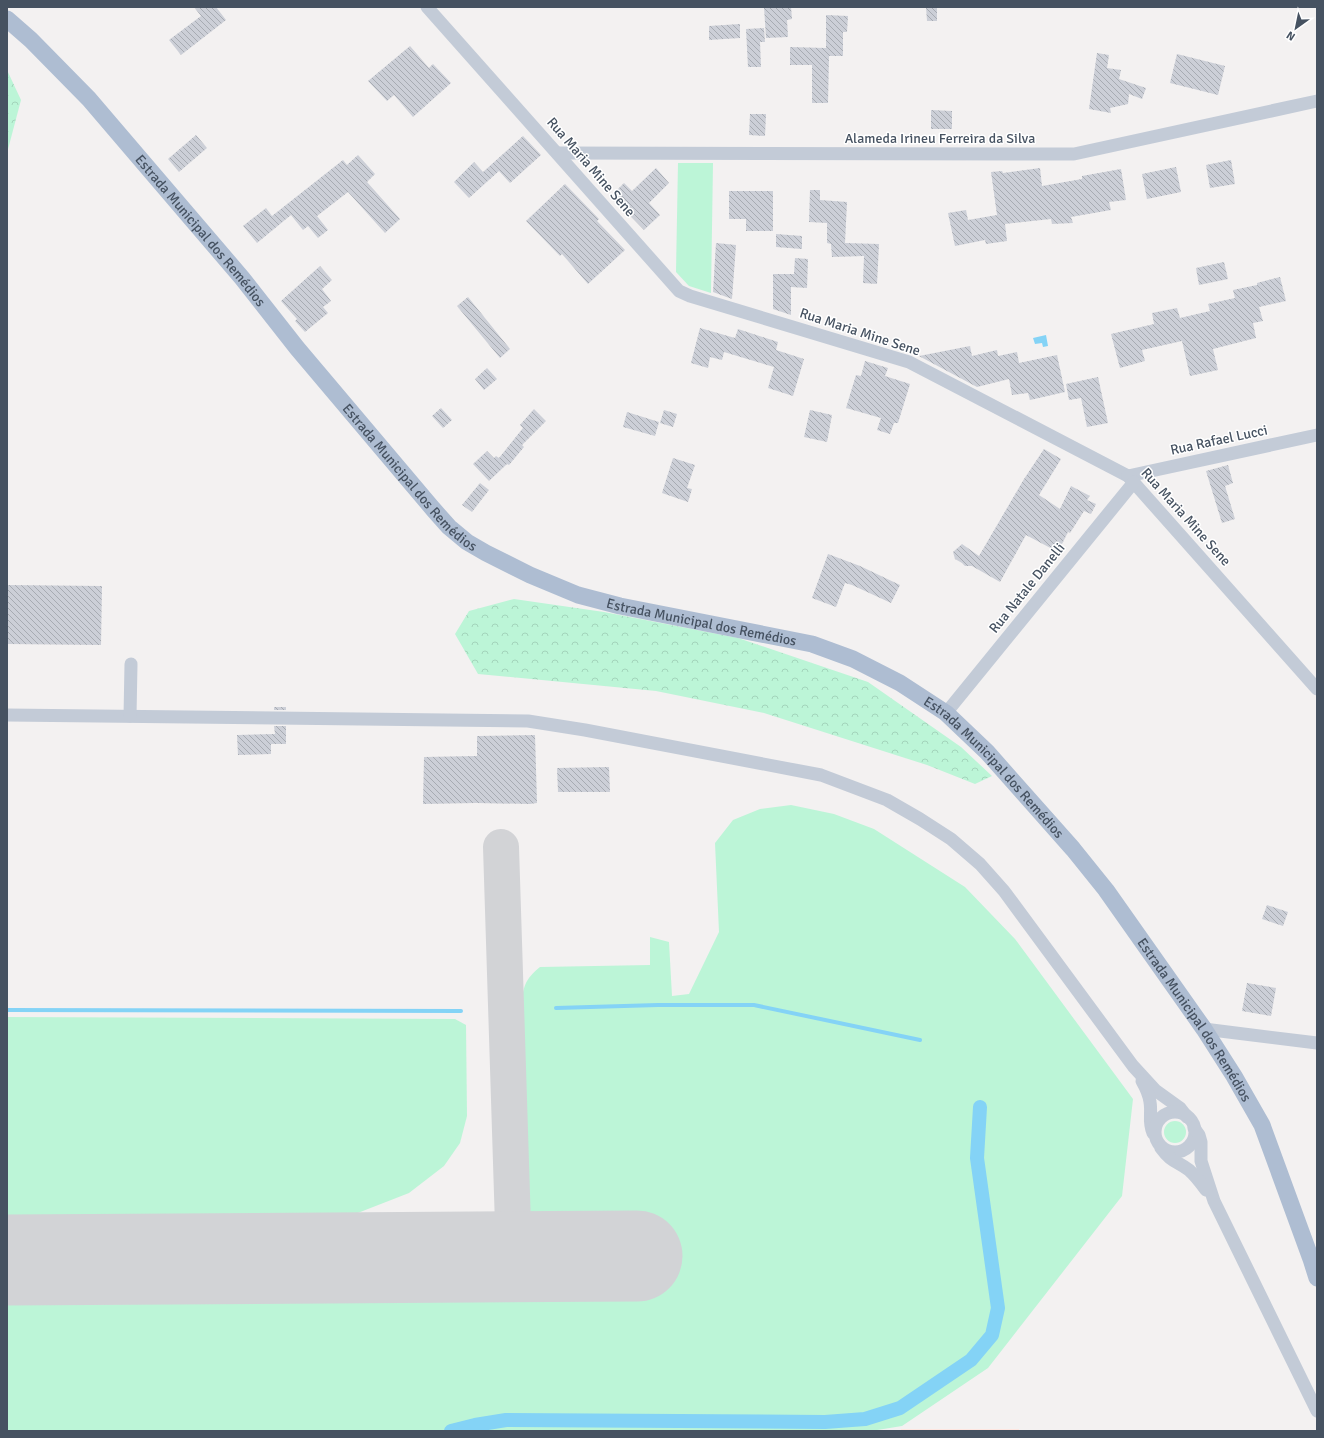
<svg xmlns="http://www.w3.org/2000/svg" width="1324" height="1438" viewBox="0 0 1324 1438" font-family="Signika,sans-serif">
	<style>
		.medical { fill: #fee6e0 }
		.grass { fill: #bcf5d7 }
		.forest { fill: url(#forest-crowns) }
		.water { fill: #84d3f6 }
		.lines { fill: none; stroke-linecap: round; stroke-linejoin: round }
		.stream { stroke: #84d3f6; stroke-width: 4 }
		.canal { stroke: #84d3f6; stroke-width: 14 }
		.taxiway { stroke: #d2d3d6; stroke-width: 36 }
		.runway { stroke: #d2d3d6; stroke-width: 91 }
		.building { fill: url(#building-back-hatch) }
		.minor { stroke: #c3cbd7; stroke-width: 13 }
		.major { stroke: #aebdd2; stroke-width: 17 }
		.labels { text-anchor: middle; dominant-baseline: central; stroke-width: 3; stroke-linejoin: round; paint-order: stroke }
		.street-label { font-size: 14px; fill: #465261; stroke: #fff }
	</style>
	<defs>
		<pattern id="forest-crowns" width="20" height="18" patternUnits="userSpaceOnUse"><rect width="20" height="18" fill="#bcf5d7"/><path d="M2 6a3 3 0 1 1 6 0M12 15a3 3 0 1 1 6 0" fill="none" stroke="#a3d4bb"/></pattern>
		<pattern id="building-back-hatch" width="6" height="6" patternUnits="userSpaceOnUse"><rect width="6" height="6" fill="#cccfd7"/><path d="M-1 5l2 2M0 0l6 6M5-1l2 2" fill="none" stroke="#a7abb2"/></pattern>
	</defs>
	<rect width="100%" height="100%" fill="#f3f1f1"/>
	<!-- medical -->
	<rect class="medical" x="901" y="1429" width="118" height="2"/>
	<!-- grass -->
	<g class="grass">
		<path d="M678,163h35l-2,130 -22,-7 -13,-14z"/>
		<path d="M791,805l43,9 40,15 91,58 50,52 118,160 -11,97 -134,172 -86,58 -31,5h-864v-126l629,-5v-85h-109l-5,-216c2,-16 6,-22 18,-32l110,-2v-28l19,5 3,54 17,-2 30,-62 -4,-89 18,-23 27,-11z"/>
		<path d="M7,1017l448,2 11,6 1,91 -7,27 -16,23 -35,27 -59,23 -343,2z"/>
		<circle cx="1175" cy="1132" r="11"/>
	</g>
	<!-- forest -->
	<g class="forest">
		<path d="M7,70l14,30 -14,53z"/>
		<path d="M514,599l90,13 134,26 130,44 93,65 31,29 -17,8 -48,-19 -163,-52 -108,-22 -178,-17 -23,-40 14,-23z"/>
	</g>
	<!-- water -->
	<path class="water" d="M1046,335l2,11 -5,1 -1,-4 -7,1 -2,-6z"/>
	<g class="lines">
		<!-- stream -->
		<g class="stream">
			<path d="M556,1008l102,-3h96l166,35"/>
			<path d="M7,1010l454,1"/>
		</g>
		<!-- canal -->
		<path class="canal" d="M451,1431l24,-6 31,-5 319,2 40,-3 35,-11 71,-48 21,-25 6,-27 -21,-150 3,-51"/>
		<!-- taxiway -->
		<path class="taxiway" d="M501,847l13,410"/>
		<!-- runway -->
		<path class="runway" d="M7,1260l630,-4"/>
	</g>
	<!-- building -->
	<g class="building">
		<path d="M194,7h22l10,13 -45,35 -12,-15 32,-24z"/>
		<path d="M764,7h27l1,12 -5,1 1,17 -22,1z"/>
		<path d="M926,7h11v14h-10z"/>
		<path d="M826,15l22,1 -1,16h-4v24h-14l-1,47h-16v-38h-22v-18l36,1z"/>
		<path d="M740,24v14l-31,2v-14z"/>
		<path d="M764,28l1,14h-5l1,25h-13l-2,-38z"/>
		<path d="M410,46l19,22 4,-4 18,19 -38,34 -19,-22 -7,6 -19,-20z"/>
		<path d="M1097,53l12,2 -2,13 14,2 -2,9 27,9 -4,11 -13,-5 -1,10 -18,4 1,5 -22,-4z"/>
		<path d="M1177,54l48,12 -7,29 -48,-12z"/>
		<path d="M931,110l21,1v18h-21z"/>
		<path d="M750,114h16l-1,22 -16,-1z"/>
		<path d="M196,135l11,13 -28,24 -11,-13z"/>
		<path d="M523,136l18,19 -31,28 -11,-12 -30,27 -15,-16 20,-20 9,10z"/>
		<path d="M358,155l17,19 -8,8 33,37 -15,14 -37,-41 -31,24 11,14 -10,8 -10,-12 -5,4 -12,-15 -34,28 -14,-17 23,-18 6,8 71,-56 4,5z"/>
		<path d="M1231,160l4,24 -25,4 -4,-23z"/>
		<path d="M1176,167l5,25 -34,7 -5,-25z"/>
		<path d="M656,168l13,15 -20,20 11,12 -16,15 -33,-34 13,-13 8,8z"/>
		<path d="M1040,168l2,18 40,-7v-3l39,-7 5,31 -17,2 2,8 -40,7 2,6 -21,1 -1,-5 -46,5 2,17 -21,3 -1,-4 -30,6 -7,-33 18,-3 2,10 29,-5 -6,-43 11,-1 1,2z"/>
		<path d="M565,184l34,35 -2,2 28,29 -37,34 -26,-30 -2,2 -34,-35z"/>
		<path d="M810,190h10v10l27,2 -2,41 34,1 -2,40 -14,-1 1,-27 -32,1 -1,-13 -4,-1v-20l-18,-1z"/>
		<path d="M729,191h44v40h-27v-12h-17z"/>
		<path d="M776,234l26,2v13l-26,-2z"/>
		<path d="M716,243l20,2 -4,54 -19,-7z"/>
		<path d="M795,258l13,1 -1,29 -16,-1v28l-18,-6v-35h21z"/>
		<path d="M1224,262l4,17 -29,6 -3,-17z"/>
		<path d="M320,266l12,14 -10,9 9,12 -8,6 5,6 -23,19 -10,-11 2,-2 -16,-18z"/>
		<path d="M1280,277l6,24 -27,6 4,14 -10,2 3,15 -43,11 5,21 -28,6 -8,-35 -40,9 3,11 -25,7 -9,-34 43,-10 -2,-11 25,-5 3,10 30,-7 -2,-7 27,-6 -2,-8 24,-5v-2z"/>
		<path d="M468,297l42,52 -10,9 -43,-52z"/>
		<path d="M700,328l35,10 3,-9 40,13 -2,8 28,9 -11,37 -25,-8 6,-21 -50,-15 -2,8 -12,-3 -2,11 -17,-5z"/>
		<path d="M970,346l2,10 25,-6 1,6 19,-4 2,11 38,-8 8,37 -35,8 -2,-7 -16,2 -3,-16 -32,8 -58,-31z"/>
		<path d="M865,361l23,7 -3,8 25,8 -12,39h-4l-4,11 -13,-4 4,-12 -35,-10 10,-33 5,1z"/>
		<path d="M487,368l10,11 -13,11 -9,-11z"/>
		<path d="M1098,377l10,46 -21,4 -6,-29 -12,2 -3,-16z"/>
		<path d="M441,408l11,12 -9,8 -11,-12z"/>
		<path d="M534,409l12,12 -24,24 2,2 -15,18 -2,-1 -18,17 -16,-17 14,-13 7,7 2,-2 3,2 24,-30 -3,-3z"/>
		<path d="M664,410l13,4 -4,13 -13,-4z"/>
		<path d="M810,410l22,5 -5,27 -23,-5z"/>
		<path d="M627,412l32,10 -4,14 -32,-9z"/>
		<path d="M1044,449l17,10 -22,36 21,14 11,-23 19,10 -3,4 9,4 -5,10 -7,-3 -14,22 -2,-1 -10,20 -32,-17 -26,47 -28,-16h-7l-3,-3 -7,-4 -2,-7 9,-8 17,12 45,-77z"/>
		<path d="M673,458l22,7 -8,23 5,1 -4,13 -26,-9z"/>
		<path d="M1228,465l5,18 -8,3 10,33 -13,4 -16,-52z"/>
		<path d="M480,483l9,7 -17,22 -10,-7z"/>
		<path d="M828,554l32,12 40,19 -9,18 -39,-18 -7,-2 -9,24 -24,-9z"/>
		<path d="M7,585l95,1 -1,59 -94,-1z"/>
		<rect x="274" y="707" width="12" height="3"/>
		<path d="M274,726h12v18h-15v10l-33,1 -1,-20 38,-1z"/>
		<path d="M535,735l2,68 -7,1 -54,-1 -53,1 1,-47 53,-1v-20z"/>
		<path d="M609,767l1,25h-52l-1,-24z"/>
		<path d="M1267,905l21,7 -5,14 -21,-7z"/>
		<path d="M1247,983l29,5 -5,28 -29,-5z"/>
	</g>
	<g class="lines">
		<!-- minor -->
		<g class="minor">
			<path d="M427,7l252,284 11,5 219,66 219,114 189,213"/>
			<path d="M558,153l516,1 243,-53"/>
			<path d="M1128,476l189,-41"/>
			<path d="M946,713l188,-231"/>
			<path d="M7,715l521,6 57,9 236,45 66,25 33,19 31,20 29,25 24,27 129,175 22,24 25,18 7,9"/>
			<path d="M130,716l1,-52"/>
			<path d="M1204,1029l113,14"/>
			<path d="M1142,1081c4,7 7,13 8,21 2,11 -2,20 3,31"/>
			<circle cx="1175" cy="1132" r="20"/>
			<path d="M1194,1128l5,7 2,7v19l13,40 103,210"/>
			<path d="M1161,1148c10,14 16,13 28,22 7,6 12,13 17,20"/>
		</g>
		<!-- major -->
		<path class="major" id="s1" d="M7,19l24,21 58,59 153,179 55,70 136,161 16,18 18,15 19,11 44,22 48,20 42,11 192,38 41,15 47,24 46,30 41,39 86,97 33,41 98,139 30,47 28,49 49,134 6,19"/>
	</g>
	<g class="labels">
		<!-- street labels -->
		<g class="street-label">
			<text x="940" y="138">Alameda Irineu Ferreira da Silva</text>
			<text transform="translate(591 167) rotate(49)">Rua Maria Mine Sene</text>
			<text stroke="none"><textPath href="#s1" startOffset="287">Estrada Municipal dos Remédios</textPath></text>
			<text transform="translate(860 332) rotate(18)">Rua Maria Mine Sene</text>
			<text transform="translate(1219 440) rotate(-12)">Rua Rafael Lucci</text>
			<text stroke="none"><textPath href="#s1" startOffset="611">Estrada Municipal dos Remédios</textPath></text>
			<text transform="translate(1186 517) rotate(48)">Rua Maria Mine Sene</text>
			<text transform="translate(1027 588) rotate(-51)">Rua Natale Danelli</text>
			<text stroke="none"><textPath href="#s1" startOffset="947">Estrada Municipal dos Remédios</textPath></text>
			<text stroke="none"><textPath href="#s1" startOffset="1283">Estrada Municipal dos Remédios</textPath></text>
			<text stroke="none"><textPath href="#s1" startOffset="1607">Estrada Municipal dos Remédios</textPath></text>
		</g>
	</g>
	<!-- border -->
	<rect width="1324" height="1438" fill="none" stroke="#465261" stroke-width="16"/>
	<!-- north arrow -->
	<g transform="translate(1296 28) rotate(213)" stroke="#ffffff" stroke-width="3" paint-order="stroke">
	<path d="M0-3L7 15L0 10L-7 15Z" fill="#465261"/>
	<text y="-6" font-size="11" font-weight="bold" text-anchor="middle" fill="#465261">N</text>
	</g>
</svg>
